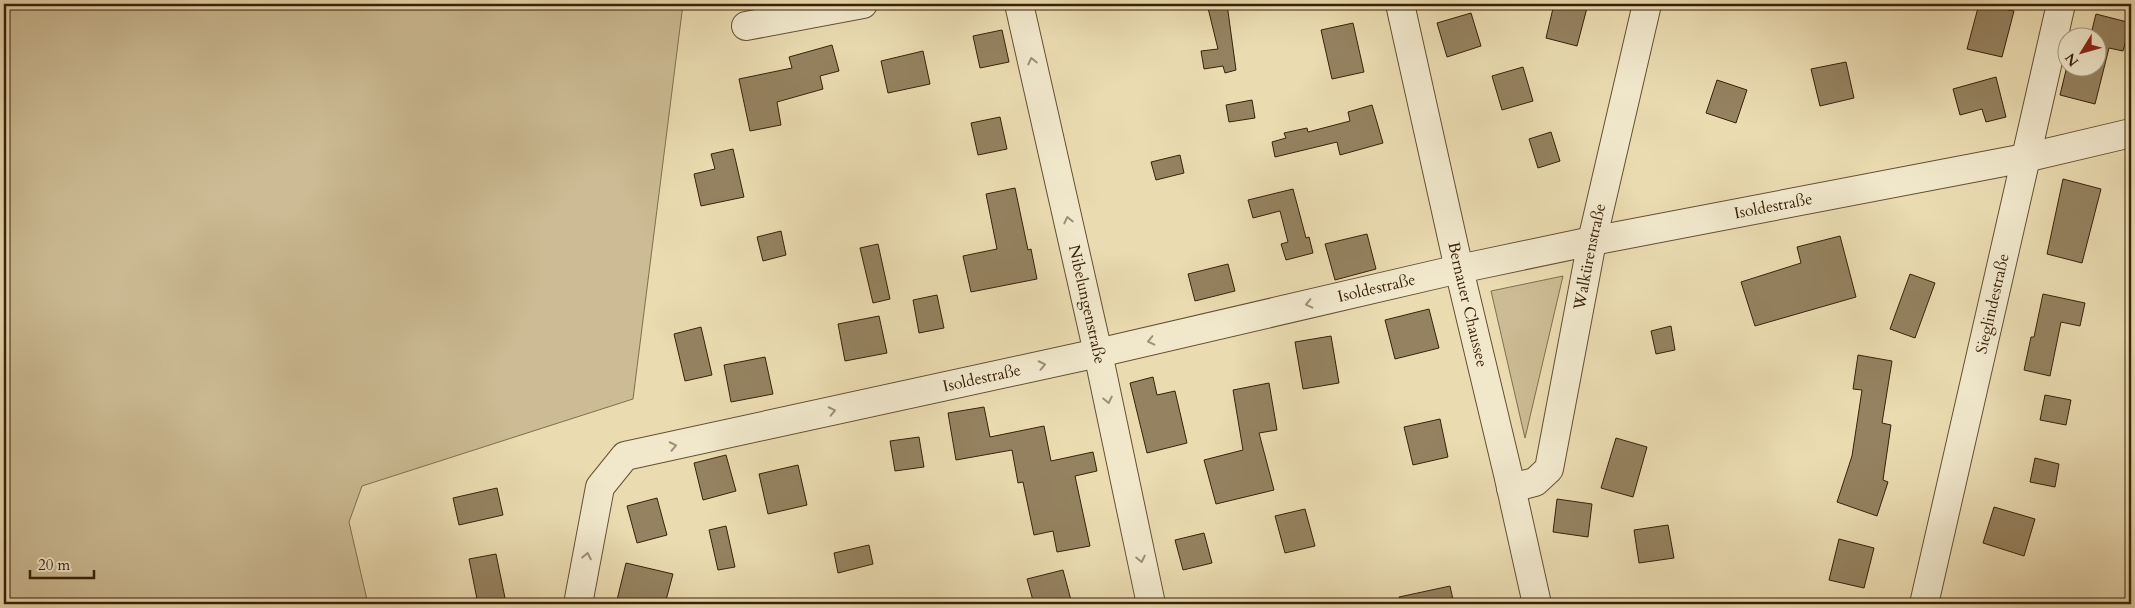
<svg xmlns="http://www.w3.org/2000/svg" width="2135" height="608" viewBox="0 0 2135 608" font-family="Cardo,serif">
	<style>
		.green { fill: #ccbb94; stroke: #826e4f }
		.building { fill: #958260; stroke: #39210a }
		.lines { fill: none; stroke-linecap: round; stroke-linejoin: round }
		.minor-casing { stroke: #655034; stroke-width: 30 }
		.minor { stroke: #f1e8cc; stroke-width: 28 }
		.oneway { stroke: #9e8e75 }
		.labels { text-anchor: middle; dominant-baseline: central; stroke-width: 4; stroke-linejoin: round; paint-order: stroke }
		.street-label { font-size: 16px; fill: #39210a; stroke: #f1e8cc }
	</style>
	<rect width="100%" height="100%" fill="#eadbb0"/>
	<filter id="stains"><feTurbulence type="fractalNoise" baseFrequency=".004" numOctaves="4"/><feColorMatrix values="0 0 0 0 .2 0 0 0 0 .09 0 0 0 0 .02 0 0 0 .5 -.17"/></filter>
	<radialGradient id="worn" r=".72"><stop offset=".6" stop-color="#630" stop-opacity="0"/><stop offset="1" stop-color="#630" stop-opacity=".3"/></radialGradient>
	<!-- green -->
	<g class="green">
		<path d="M4,4h679l-50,395 -271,87 -13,36 19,82h-364z"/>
		<path d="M1563,276l-38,162 -34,-147z"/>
	</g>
	<!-- building -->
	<g class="building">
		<path d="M1207,4h20l9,66 -11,3 -2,-7 -19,3 -3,-18 17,-2z"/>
		<path d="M1554,4h34l-11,42 -31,-8z"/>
		<path d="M1979,4l35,7 -12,46 -35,-8z"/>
		<path d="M1471,13l10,33 -34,11 -10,-34z"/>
		<path d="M2096,14l35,9 -8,28 -14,-3 -14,56 -35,-9 7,-29 15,4 1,-2h15v-30h-8z"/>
		<path d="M1353,23l11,49 -32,7 -11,-49z"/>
		<path d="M1002,30l7,32 -29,6 -7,-32z"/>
		<path d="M832,45l7,26 -19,5 3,13 -46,13 4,23 -31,6 -11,-52 53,-11 -3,-11z"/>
		<path d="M923,51l7,33 -42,9 -7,-32z"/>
		<path d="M1846,62l8,36 -34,8 -9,-37z"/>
		<path d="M1523,67l10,34 -31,9 -10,-34z"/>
		<path d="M1996,77l10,40 -20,5 -4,-13 -22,6 -7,-26z"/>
		<path d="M1717,80l30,10 -11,33 -30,-10z"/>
		<path d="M1252,100l3,18 -26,4 -3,-17z"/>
		<path d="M1372,105l11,38 -43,12 -3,-13 -62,15 -3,-15 14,-4 -2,-5 23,-5 1,4 42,-11 -2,-9z"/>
		<path d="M1000,117l7,32 -29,6 -7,-32z"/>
		<path d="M1551,132l9,29 -22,7 -9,-29z"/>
		<path d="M733,149l11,48 -43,9 -7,-32 21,-5 -4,-15z"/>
		<path d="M1180,155l4,18 -28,7 -5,-18z"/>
		<path d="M2063,179l38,10 -19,74 -35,-9z"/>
		<path d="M1015,188l13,62 3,-1 6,30 -66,13 -8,-36 34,-7 -11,-55z"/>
		<path d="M1293,189l13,49 3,-1 4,16 -27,7 -5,-16 7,-2 -8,-31 -27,7 -5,-18z"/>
		<path d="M781,231l5,24 -23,6 -6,-24z"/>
		<path d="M1367,234l9,35 -41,11 -10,-36z"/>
		<path d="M1840,236l16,61 -101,29 -14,-44 60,-19 -4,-16z"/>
		<path d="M878,244l12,55 -17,4 -13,-55z"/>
		<path d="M1228,264l7,27 -40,10 -7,-27z"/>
		<path d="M1910,274l25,9 -20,55 -25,-9z"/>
		<path d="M2043,294l42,9 -5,23 -19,-4 -11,54 -26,-6 7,-33h3z"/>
		<path d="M937,295l7,33 -25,5 -6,-33z"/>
		<path d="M1429,309l10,39 -44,11 -10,-39z"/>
		<path d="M879,316l8,37 -42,8 -7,-37z"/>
		<path d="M1671,326l4,24 -19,4 -5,-23z"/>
		<path d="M701,327l11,48 -27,6 -11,-47z"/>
		<path d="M1331,336l8,47 -36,6 -8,-47z"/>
		<path d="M1858,355l34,6 -10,62 9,2 -8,55 5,2 -11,34 -40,-14 15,-46 10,-66 -9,-1z"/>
		<path d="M765,357l8,37 -42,8 -7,-37z"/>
		<path d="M1153,377l4,18 18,-4 12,52 -40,10 -17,-70z"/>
		<path d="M1269,383l8,47 -18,3 15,57 -58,14 -12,-44 39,-10 -10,-60z"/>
		<path d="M2045,395l26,5 -5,25 -26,-5z"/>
		<path d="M984,407l6,30 54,-11 7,35 42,-9 4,19 -22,5 15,70 -33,6 -4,-21 -19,4 -11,-53 -5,1 -6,-33 -56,10 -8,-47z"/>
		<path d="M1440,419l8,38 -35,8 -9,-38z"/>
		<path d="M919,437l5,30 -29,4 -5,-30z"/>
		<path d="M1616,438l31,9 -14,50 -32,-9z"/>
		<path d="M726,455l10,36 -33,9 -9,-37z"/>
		<path d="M2035,458l24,6 -4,23 -25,-5z"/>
		<path d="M798,465l9,40 -39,9 -9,-40z"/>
		<path d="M497,488l6,27 -44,10 -6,-27z"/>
		<path d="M657,498l10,37 -30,8 -10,-37z"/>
		<path d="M1557,499l35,5 -4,33 -35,-5z"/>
		<path d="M1994,507l41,12 -11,37 -41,-13z"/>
		<path d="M1305,509l10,37 -30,7 -10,-37z"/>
		<path d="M1668,525l6,33 -35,5 -5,-33z"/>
		<path d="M726,526l9,41 -17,3 -9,-40z"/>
		<path d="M1204,533l8,30 -29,7 -8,-30z"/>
		<path d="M1839,539l35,9 -10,40 -35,-8z"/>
		<path d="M869,545l4,19 -35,9 -4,-20z"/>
		<path d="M496,554l9,44 -27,6 -9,-45z"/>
		<path d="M626,563l47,11 -8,30h-49z"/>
		<path d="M1063,570l9,34h-38l-7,-25z"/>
		<path d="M1450,586l4,18h-55v-7z"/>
	</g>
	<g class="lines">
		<!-- minor casing -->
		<g class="minor-casing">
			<g id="minor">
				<path id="s1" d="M1019,4l79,349 53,251"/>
				<path id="s2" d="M1400,4l59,265 49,205 29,130"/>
				<path d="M746,26l117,-22"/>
				<path id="s3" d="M1511,488l24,-6 14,-13 43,-228 55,-237"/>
				<path id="s4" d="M578,604l22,-117 25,-31 473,-103 361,-84 133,-28 433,-83 106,-25"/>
				<path id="s5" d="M1924,604l137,-600"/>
			</g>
		</g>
		<!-- minor -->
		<use href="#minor" class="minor"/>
	</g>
	<!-- one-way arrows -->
	<defs><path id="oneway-chevron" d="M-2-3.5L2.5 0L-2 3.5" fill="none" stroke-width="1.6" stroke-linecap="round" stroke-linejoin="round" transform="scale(1.25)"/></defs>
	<g class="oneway">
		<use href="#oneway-chevron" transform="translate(1032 61) rotate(-103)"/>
		<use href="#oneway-chevron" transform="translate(1068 220) rotate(-103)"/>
		<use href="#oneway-chevron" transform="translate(1309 304) rotate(167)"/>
		<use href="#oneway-chevron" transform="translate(1151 341) rotate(167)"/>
		<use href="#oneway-chevron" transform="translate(1042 365) rotate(-12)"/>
		<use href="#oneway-chevron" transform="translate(1108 400) rotate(78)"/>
		<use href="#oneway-chevron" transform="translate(832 411) rotate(-12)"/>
		<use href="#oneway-chevron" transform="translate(673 446) rotate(-12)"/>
		<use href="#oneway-chevron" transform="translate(587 556) rotate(-79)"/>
		<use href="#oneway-chevron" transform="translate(1141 559) rotate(78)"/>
	</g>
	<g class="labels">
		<!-- street labels -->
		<g class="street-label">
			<text stroke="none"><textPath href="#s4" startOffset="1334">Isoldestraße</textPath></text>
			<text stroke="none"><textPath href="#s3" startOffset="260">Walkürenstraße</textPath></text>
			<text stroke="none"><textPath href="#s4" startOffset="929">Isoldestraße</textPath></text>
			<text stroke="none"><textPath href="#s1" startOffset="308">Nibelungenstraße</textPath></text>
			<text stroke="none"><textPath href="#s2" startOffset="308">Bernauer Chaussee</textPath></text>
			<text stroke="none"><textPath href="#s5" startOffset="308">Sieglindestraße</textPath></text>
			<text stroke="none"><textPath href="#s4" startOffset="524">Isoldestraße</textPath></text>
		</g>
	</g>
	<!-- margin -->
	<rect width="2135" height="608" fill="none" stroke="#eadbb0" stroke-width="20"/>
	<rect x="5" y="5" width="2125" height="598" fill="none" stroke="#39210a" stroke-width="2.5"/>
	<rect x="10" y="10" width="2115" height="588" fill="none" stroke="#39210a"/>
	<!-- north arrow -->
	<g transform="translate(2082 52) rotate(233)"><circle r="24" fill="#f1e8cc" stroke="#a7987e"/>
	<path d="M0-4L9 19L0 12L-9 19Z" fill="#8f2418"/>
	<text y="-8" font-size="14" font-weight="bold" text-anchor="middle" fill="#39210a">N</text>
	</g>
	<!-- scale -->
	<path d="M30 570v8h64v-8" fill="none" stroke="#39210a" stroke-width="2.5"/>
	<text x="38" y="570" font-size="15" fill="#39210a" stroke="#f1e8cc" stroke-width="4" paint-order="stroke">20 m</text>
	<rect width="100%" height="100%" filter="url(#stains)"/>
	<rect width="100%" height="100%" fill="url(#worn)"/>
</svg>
